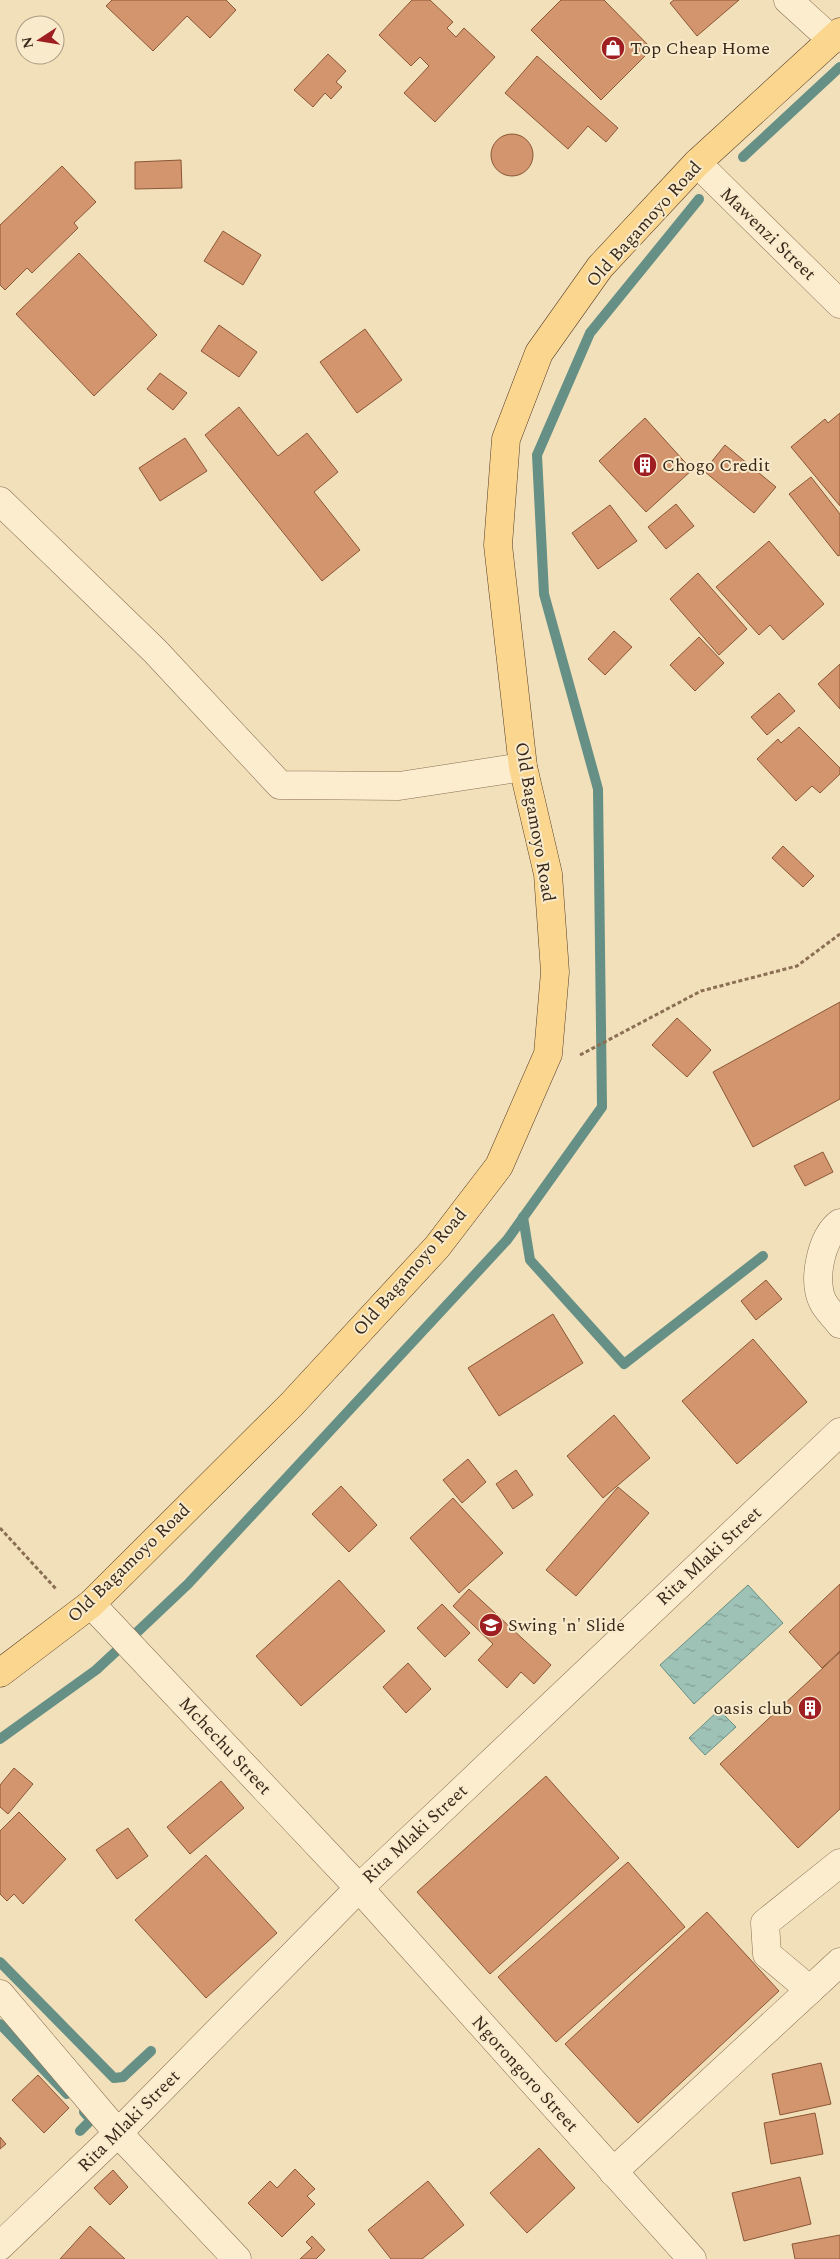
<svg xmlns="http://www.w3.org/2000/svg" width="840" height="2259" viewBox="0 0 840 2259" font-family="Spectral,serif">
	<style>
		.water { fill: url(#water-ripples); stroke: #669085 }
		.lines { fill: none; stroke-linecap: round; stroke-linejoin: round }
		.stream { stroke: #669085; stroke-width: 10 }
		.building { fill: #d3956d; stroke: #8b5737 }
		.minor-casing { stroke: #8a6f53; stroke-width: 29 }
		.major-casing { stroke: #573d29; stroke-width: 29 }
		.path { stroke: #8a6f53; stroke-width: 3; stroke-dasharray: 4 2.5; stroke-linecap: butt }
		.minor { stroke: #fcedce; stroke-width: 28 }
		.major { stroke: #fad68e; stroke-width: 28 }
		.labels { text-anchor: middle; dominant-baseline: central; stroke-width: 4; stroke-linejoin: round; paint-order: stroke }
		.poi-label { font-size: 18px; fill: #37281a; stroke: #f8eacb; text-anchor: start }
		.street-label { font-size: 18px; fill: #37281a; stroke: #f8eacb }
	</style>
	<defs>
		<pattern id="water-ripples" width="26" height="14" patternUnits="userSpaceOnUse" patternTransform="scale(1.25)"><rect width="26" height="14" fill="#9fc2b7"/><path d="M2 4q2-2 4 0t4 0M15 11q2-2 4 0t4 0" fill="none" stroke="#829e94"/></pattern>
	</defs>
	<rect width="100%" height="100%" fill="#f2e0bb"/>
	<!-- water -->
	<g class="water">
		<path d="M748,1585l35,38 -89,81 -34,-39z"/>
		<path d="M719,1710l17,17 -31,28 -16,-17z"/>
	</g>
	<g class="lines">
		<!-- stream -->
		<g class="stream">
			<path d="M743,157l97,-90"/>
			<path d="M523,1217l7,43 94,104 139,-108"/>
			<path d="M133,1636l55,-52 319,-344 95,-133 -4,-318 -54,-195 -7,-139 53,-122 109,-134"/>
			<path d="M0,1739l96,-69 28,-26"/>
			<path d="M0,1962l114,116 9,-1 28,-26"/>
			<path d="M0,2024l67,70"/>
			<path d="M80,2131l11,-11 -7,-8"/>
		</g>
	</g>
	<!-- building -->
	<g class="building">
		<path d="M112,0h114l10,10 -26,28 -23,-22 -34,35 -47,-45z"/>
		<path d="M412,0h18l23,22 -6,6 9,9 8,-9 31,29 -60,65 -31,-29 25,-27 -9,-9 -9,9 -32,-31z"/>
		<path d="M561,0h43l48,49 -51,51 -70,-70z"/>
		<path d="M674,0h65l-42,36 -27,-33z"/>
		<path d="M328,54l18,17 -10,11 6,5 -11,12 -6,-6 -12,14 -19,-17z"/>
		<path d="M537,56l81,72 -12,14 -18,-16 -20,23 -63,-56z"/>
		<circle cx="512" cy="155" r="21"/>
		<path d="M181,160l1,28 -47,1v-27z"/>
		<path d="M62,166l34,36 -22,21 4,5 -46,45 -5,-5 -22,22 -5,-5v-60z"/>
		<path d="M223,231l38,24 -18,30 -39,-24z"/>
		<path d="M79,253l78,82 -63,61 -78,-82z"/>
		<path d="M219,325l38,27 -18,25 -38,-26z"/>
		<path d="M365,329l37,51 -45,33 -37,-51z"/>
		<path d="M160,373l27,20 -14,17 -26,-21z"/>
		<path d="M239,407l39,49 29,-23 31,39 -24,20 46,58 -38,31 -117,-146z"/>
		<path d="M840,413v93l-49,-59 34,-28 3,4z"/>
		<path d="M645,418l47,52 -46,42 -47,-51z"/>
		<path d="M185,438l22,33 -47,30 -21,-33z"/>
		<path d="M725,445l51,42 -22,26 -50,-42z"/>
		<path d="M811,477l29,37v41l-2,1 -49,-62z"/>
		<path d="M676,504l18,22 -28,23 -18,-22z"/>
		<path d="M610,505l27,36 -39,28 -26,-36z"/>
		<path d="M769,541l55,63 -41,36 -13,-15 -11,10 -43,-48z"/>
		<path d="M698,573l49,56 -28,26 -49,-56z"/>
		<path d="M614,631l18,16 -27,28 -17,-16z"/>
		<path d="M699,637l25,26 -29,28 -25,-26z"/>
		<path d="M840,664v45l-22,-25z"/>
		<path d="M779,693l16,18 -28,24 -16,-18z"/>
		<path d="M799,727l41,41v6l-20,19 -8,-7 -16,15 -39,-42 21,-20 3,4z"/>
		<path d="M783,846l31,30 -11,11 -31,-29z"/>
		<path d="M840,1002v97l-87,48 -40,-75z"/>
		<path d="M677,1018l34,32 -24,27 -35,-32z"/>
		<path d="M823,1152l10,20 -28,14 -11,-20z"/>
		<path d="M766,1280l16,19 -26,21 -15,-19z"/>
		<path d="M553,1314l30,49 -84,53 -31,-48z"/>
		<path d="M753,1339l54,63 -70,62 -55,-63z"/>
		<path d="M614,1415l36,43 -47,40 -36,-42z"/>
		<path d="M468,1459l18,23 -24,21 -19,-23z"/>
		<path d="M516,1470l17,25 -20,14 -17,-25z"/>
		<path d="M341,1486l36,39 -28,27 -37,-38z"/>
		<path d="M618,1487l31,26 -73,83 -30,-26z"/>
		<path d="M453,1498l50,55 -44,40 -49,-55z"/>
		<path d="M339,1580l46,51 -84,75 -45,-50z"/>
		<path d="M840,1584v67l-18,17 -33,-36z"/>
		<path d="M469,1589l82,76 -17,19 -13,-12 -14,16 -29,-28 15,-16 -40,-38z"/>
		<path d="M442,1604l28,29 -25,24 -28,-29z"/>
		<path d="M840,1652v157l-42,39 -78,-84z"/>
		<path d="M408,1663l23,26 -25,24 -23,-26z"/>
		<path d="M14,1768l19,16 -25,30 -8,-7v-22z"/>
		<path d="M546,1776l73,82 -129,116 -73,-82z"/>
		<path d="M221,1781l23,27 -54,46 -23,-27z"/>
		<path d="M19,1812l47,47 -43,45 -9,-10 -7,7 -7,-7v-63z"/>
		<path d="M128,1828l20,28 -31,23 -21,-29z"/>
		<path d="M206,1855l71,78 -71,65 -71,-78z"/>
		<path d="M628,1862l57,65 -129,115 -58,-65z"/>
		<path d="M707,1912l72,79 -141,132 -73,-79z"/>
		<path d="M821,2063l10,41 -51,11 -8,-41z"/>
		<path d="M38,2075l31,33 -25,25 -32,-33z"/>
		<path d="M815,2113l8,41 -52,10 -7,-41z"/>
		<path d="M0,2137l6,7 -6,5z"/>
		<path d="M539,2148l36,40 -48,45 -37,-40z"/>
		<path d="M295,2169l20,20 -8,7 8,8 -33,33 -34,-34 22,-22 7,7z"/>
		<path d="M113,2170l15,17 -18,18 -16,-17z"/>
		<path d="M800,2177l11,47 -67,17 -12,-48z"/>
		<path d="M428,2181l36,44 -42,34h-31l-23,-29z"/>
		<path d="M90,2226l35,33h-65z"/>
		<path d="M840,2235v24h-45l-3,-15z"/>
		<path d="M312,2236l13,14 -9,9h-16l12,-11 -6,-6z"/>
	</g>
	<g class="lines">
		<!-- minor casing -->
		<g class="minor-casing">
			<g id="minor">
				<path d="M788,0l44,40"/>
				<path d="M697,163l143,141"/>
				<path d="M0,501l155,150 125,134 119,1 124,-19"/>
				<path d="M840,1223c-19,14 -28,58 -17,79 4,8 12,15 17,22"/>
				<path d="M91,1604l268,284 333,371"/>
				<path d="M810,1990l-43,-36 -2,-31 75,-60"/>
				<path d="M0,1994l118,139 119,126"/>
				<path d="M613,2172l227,-210"/>
				<path d="M0,2246l118,-113 241,-245 481,-456"/>
			</g>
		</g>
		<!-- major casing -->
		<g class="major-casing">
			<path id="major" d="M0,1673l91,-69 200,-199 146,-158 62,-81 49,-112 7,-82 -7,-98 -25,-107 -25,-222 8,-106 33,-86 61,-86 97,-104 143,-131"/>
		</g>
		<!-- path -->
		<g class="path">
			<path d="M580,1055l121,-64 96,-25 43,-32"/>
			<path d="M0,1528l57,62"/>
		</g>
		<!-- minor -->
		<use href="#minor" class="minor"/>
		<!-- major -->
		<use href="#major" class="major"/>
	</g>
	<!-- icons -->
	<defs>
		<g id="shop-disc" transform="scale(1.25)"><circle r="9.5" fill="#9e1e22" stroke="#f8eacb"/><path d="M-5-2.5h2.3a2.7 3.5 0 0 1 5.4 0H5L5.5 6h-11ZM-1.5-2.5h3a1.5 2.3 0 0 0-3 0Z" fill="#fff"/></g>
		<g id="building-disc" transform="scale(1.25)"><circle r="9.5" fill="#9e1e22" stroke="#f8eacb"/><path d="M-4-6H4V6H1V3H-1V6H-4ZM-2.5-4.3h1.7v1.8h-1.7ZM.8-4.3h1.7v1.8H.8ZM-2.5-1h1.7V.8h-1.7ZM.8-1h1.7V.8H.8Z" fill="#fff"/></g>
		<g id="school-disc" transform="scale(1.25)"><circle r="9.5" fill="#9e1e22" stroke="#f8eacb"/><path d="M0-5L7-2L0 1L-7-2ZM-4 1L0 2.5L4 1V4Q0 6-4 4Z" fill="#fff"/></g>
	</defs>
	<g fill-rule="evenodd">
		<use href="#shop-disc" x="613" y="48"/>
		<use href="#building-disc" x="645" y="465"/>
		<use href="#school-disc" x="491" y="1625"/>
		<use href="#building-disc" x="810" y="1708"/>
	</g>
	<g class="labels">
		<!-- poi labels -->
		<g class="poi-label">
			<text x="630" y="48">Top Cheap Home</text>
			<text x="662" y="465">Chogo Credit</text>
			<text x="508" y="1625">Swing 'n' Slide</text>
			<text x="792" y="1708" text-anchor="end">oasis club</text>
		</g>
		<!-- street labels -->
		<g class="street-label">
			<text transform="translate(644 224) rotate(-48)">Old Bagamoyo Road</text>
			<text transform="translate(768 234) rotate(44)">Mawenzi Street</text>
			<text transform="translate(535 822) rotate(80)">Old Bagamoyo Road</text>
			<text transform="translate(410 1272) rotate(-49)">Old Bagamoyo Road</text>
			<text transform="translate(709 1556) rotate(-43)">Rita Mlaki Street</text>
			<text transform="translate(129 1563) rotate(-44)">Old Bagamoyo Road</text>
			<text transform="translate(225 1746) rotate(47)">Mchechu Street</text>
			<text transform="translate(415 1834) rotate(-43)">Rita Mlaki Street</text>
			<text transform="translate(525 2074) rotate(48)">Ngorongoro Street</text>
			<text transform="translate(129 2121) rotate(-45)">Rita Mlaki Street</text>
		</g>
	</g>
	<!-- north arrow -->
	<g transform="translate(40 40) rotate(258)"><circle r="24" fill="#f8eacb" stroke="#ab9c84"/>
	<path d="M0-4L9 19L0 12L-9 19Z" fill="#9e1e22"/>
	<text y="-8" font-size="14" font-weight="bold" text-anchor="middle" fill="#37281a">N</text>
	</g>
</svg>
